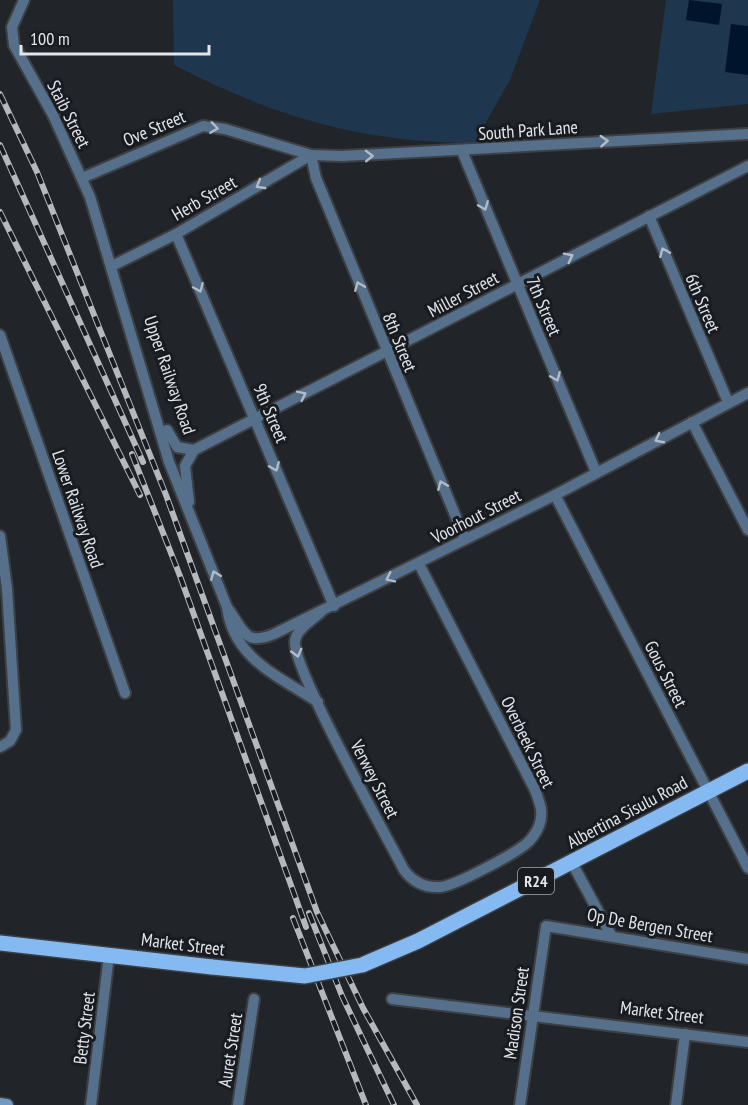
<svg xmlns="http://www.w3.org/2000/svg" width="748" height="1105" viewBox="0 0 748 1105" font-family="'PT Sans Narrow',sans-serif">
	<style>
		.green { fill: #1e364e }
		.water { fill: #00152c }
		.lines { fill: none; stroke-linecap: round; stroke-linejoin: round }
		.minor-casing { stroke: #3c4045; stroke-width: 14 }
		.secondary-casing { stroke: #3c4045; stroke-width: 15 }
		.primary-casing { stroke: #3c4045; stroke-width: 18 }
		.minor { stroke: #566f8a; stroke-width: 10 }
		.secondary { stroke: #7099c4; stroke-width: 12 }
		.primary { stroke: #84baf1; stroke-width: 15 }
		.rail-casing { stroke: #b5b8bd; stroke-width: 6 }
		.rail { stroke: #181c21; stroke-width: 4; stroke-dasharray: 11; stroke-linecap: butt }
		.primary-bridge-casing { stroke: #3c4045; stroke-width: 18; stroke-linecap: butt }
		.primary-bridge { stroke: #84baf1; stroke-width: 15 }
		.oneway { stroke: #b1bcc8 }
		.labels { text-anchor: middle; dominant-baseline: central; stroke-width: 6; stroke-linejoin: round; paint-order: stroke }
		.shield { fill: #181c21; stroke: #a5a9ad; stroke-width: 1.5 }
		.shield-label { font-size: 16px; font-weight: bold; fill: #e2e5e9 }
		.street-label { font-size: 18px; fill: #e2e5e9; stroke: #181c21 }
	</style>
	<rect width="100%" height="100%" fill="#21252a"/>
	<!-- green -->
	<g class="green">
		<path d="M173,0h367l-30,80 -36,63c-115,-1 -199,-26 -300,-78z"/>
		<path d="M666,0h82v104l-97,10z"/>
	</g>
	<!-- water -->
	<g class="water">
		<path d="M689,0l33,4 -3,21 -33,-5z"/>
		<path d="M731,24l17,2v49l-23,-3z"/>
	</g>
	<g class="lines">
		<!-- minor casing -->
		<g class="minor-casing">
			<g id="minor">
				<path d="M24,0l-12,27 2,18 39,70 37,82 79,265 58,145c6,51 51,69 91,95"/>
				<path d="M462,151l134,321"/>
				<path d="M311,155l5,23 149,361"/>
				<path d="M82,178l121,-52 22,3 86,26 31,1 406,-22"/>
				<path d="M649,216l79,186"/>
				<path d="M176,234l158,372"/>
				<path d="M112,266l64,-32 135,-79"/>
				<path d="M0,335l125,358"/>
				<path d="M692,422l56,108"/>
				<path d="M167,430l10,17 17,3"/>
				<path d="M555,495l193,373"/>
				<path d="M189,502l-4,-36 9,-16 554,-284"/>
				<path d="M0,536l7,53 9,141 -6,11 -10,6"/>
				<path d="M229,610c15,21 16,36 45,24l281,-139 193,-102"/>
				<path d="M322,611c-8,8 -26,18 -27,30 -3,27 91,194 109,229 9,12 21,18 36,17 15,-1 74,-33 86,-43 6,-5 10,-11 13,-18 5,-13 1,-23 -4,-36l-116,-226"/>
				<path d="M572,863l39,72"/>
				<path d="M392,999l356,43"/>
				<path d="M91,1105l18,-150"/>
				<path d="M238,1105l16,-106"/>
				<path d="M520,1105l26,-179 202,33"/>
				<path d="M676,1105l9,-71"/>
			</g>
		</g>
		<!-- secondary casing -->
		<g class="secondary-casing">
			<path id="secondary" d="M0,1104l7,1"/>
		</g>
		<!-- primary casing -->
		<g class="primary-casing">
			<g id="primary">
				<path d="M0,943l212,24"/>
				<path d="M362,965l56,-24 330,-170"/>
			</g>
		</g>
		<!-- minor -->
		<use href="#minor" class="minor"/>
		<!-- secondary -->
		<use href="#secondary" class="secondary"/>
		<!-- primary -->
		<use href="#primary" class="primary"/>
		<!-- rail casing -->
		<g class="rail-casing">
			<g id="rail">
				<path d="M0,94l37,78 129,323 151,417 46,96 54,97"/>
				<path d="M0,145l143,317"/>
				<path d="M0,212l140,283"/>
				<path d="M132,454l48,122 126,351"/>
				<path d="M309,913l33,83 52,109"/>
				<path d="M293,918l73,187"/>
			</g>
		</g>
		<!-- rail -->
		<use href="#rail" class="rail"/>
		<!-- primary-bridge casing -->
		<g class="primary-bridge-casing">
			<path id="primary-bridge" d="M212,967l93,9 57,-11"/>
		</g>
		<!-- primary-bridge -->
		<use href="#primary-bridge" class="primary-bridge"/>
	</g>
	<!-- one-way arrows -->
	<defs><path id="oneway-chevron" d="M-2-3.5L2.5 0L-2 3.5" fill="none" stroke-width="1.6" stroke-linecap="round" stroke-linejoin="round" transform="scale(1.5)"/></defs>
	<g class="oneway">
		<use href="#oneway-chevron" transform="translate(214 128) rotate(8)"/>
		<use href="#oneway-chevron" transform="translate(604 141) rotate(-4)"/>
		<use href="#oneway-chevron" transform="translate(369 156) rotate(-1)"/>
		<use href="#oneway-chevron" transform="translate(260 185) rotate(150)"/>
		<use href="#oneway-chevron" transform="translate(484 206) rotate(68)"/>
		<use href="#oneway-chevron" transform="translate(664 252) rotate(-113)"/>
		<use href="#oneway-chevron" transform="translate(569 257) rotate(-27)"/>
		<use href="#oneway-chevron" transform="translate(359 286) rotate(-112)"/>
		<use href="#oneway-chevron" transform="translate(199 288) rotate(67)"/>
		<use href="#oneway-chevron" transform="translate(556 377) rotate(67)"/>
		<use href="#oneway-chevron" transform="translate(302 395) rotate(-26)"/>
		<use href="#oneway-chevron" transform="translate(659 439) rotate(152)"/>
		<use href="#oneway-chevron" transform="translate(275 467) rotate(67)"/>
		<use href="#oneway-chevron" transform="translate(442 485) rotate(-113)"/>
		<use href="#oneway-chevron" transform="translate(215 575) rotate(-111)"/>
		<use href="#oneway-chevron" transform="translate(390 578) rotate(154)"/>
		<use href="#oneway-chevron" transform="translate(297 653) rotate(75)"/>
	</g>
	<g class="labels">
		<!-- shield labels -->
		<rect class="shield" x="518" y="868" width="36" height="26" rx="4.5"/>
		<g class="shield-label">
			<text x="536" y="881">R24</text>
		</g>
		<!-- street labels -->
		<g class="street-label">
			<text transform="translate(69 114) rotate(63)">Staib Street</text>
			<text transform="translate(154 128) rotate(-23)">Ove Street</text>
			<text transform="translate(528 130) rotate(-4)">South Park Lane</text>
			<text transform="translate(204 198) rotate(-30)">Herb Street</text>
			<text transform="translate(463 294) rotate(-28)">Miller Street</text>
			<text transform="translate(703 303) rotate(67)">6th Street</text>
			<text transform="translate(544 306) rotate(67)">7th Street</text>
			<text transform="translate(400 342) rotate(68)">8th Street</text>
			<text transform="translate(170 375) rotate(71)">Upper Railway Road</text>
			<text transform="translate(271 413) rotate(67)">9th Street</text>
			<text transform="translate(78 509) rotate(71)">Lower Railway Road</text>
			<text transform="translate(476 516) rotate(-27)">Voorhout Street</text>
			<text transform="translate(666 674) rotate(63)">Gous Street</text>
			<text transform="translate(528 742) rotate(64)">Overbeek Street</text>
			<text transform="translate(375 779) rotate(63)">Verwey Street</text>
			<text transform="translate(627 812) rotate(-28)">Albertina Sisulu Road</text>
			<text transform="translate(650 925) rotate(10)">Op De Bergen Street</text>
			<text transform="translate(183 944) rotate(7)">Market Street</text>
			<text transform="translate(662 1012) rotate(7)">Market Street</text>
			<text transform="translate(516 1013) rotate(-82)">Madison Street</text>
			<text transform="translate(84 1028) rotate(-83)">Betty Street</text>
			<text transform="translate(230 1050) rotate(-81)">Auret Street</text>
		</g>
	</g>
	<!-- scale -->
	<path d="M21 45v9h188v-9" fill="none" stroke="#e2e5e9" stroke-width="3"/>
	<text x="30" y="45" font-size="18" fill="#e2e5e9" stroke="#181c21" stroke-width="4.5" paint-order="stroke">100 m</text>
</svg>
